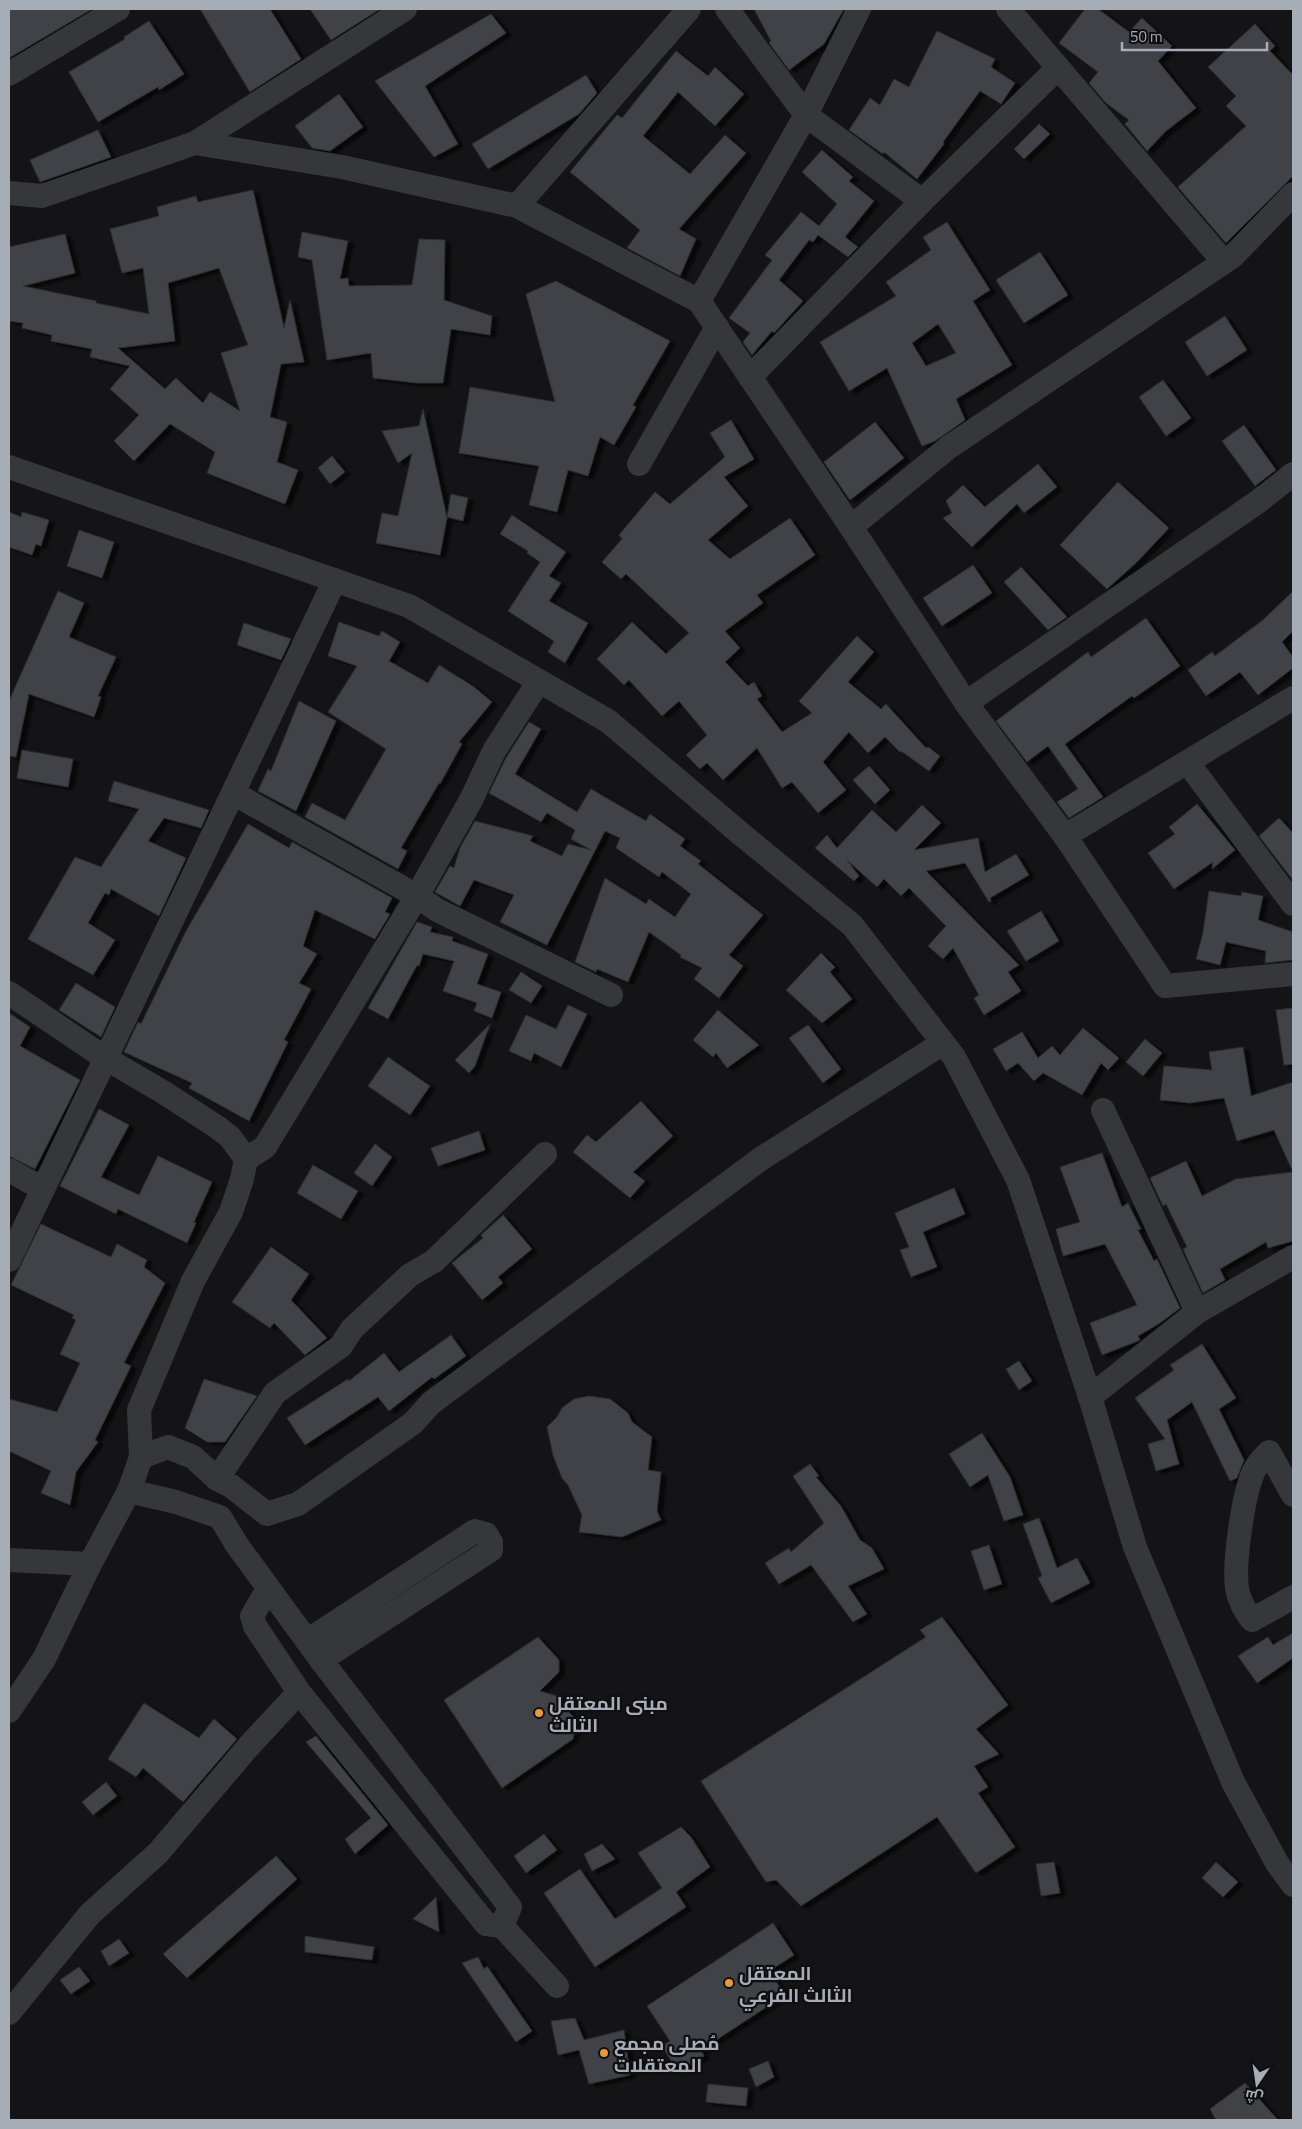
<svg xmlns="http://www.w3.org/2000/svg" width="1302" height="2129" viewBox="0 0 1302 2129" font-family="'Titillium Web',Cairo,sans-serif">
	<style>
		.building { fill: #414346; stroke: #2e2f32; fill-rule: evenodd; filter: url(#shadow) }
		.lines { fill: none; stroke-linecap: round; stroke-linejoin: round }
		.minor { stroke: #35373b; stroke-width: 24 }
		.poi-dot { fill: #e99939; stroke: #0f0f11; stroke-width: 2 }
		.labels { text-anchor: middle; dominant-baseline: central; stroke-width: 4.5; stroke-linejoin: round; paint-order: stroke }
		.poi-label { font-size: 19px; font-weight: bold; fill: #a7adb6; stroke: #0f0f11; text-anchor: start }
	</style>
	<defs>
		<filter id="shadow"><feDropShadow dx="5.5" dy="3" stdDeviation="1" flood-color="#0009"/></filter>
	</defs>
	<rect width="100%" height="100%" fill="#141416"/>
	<!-- building -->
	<g class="building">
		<path d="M9,9h83l-83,49z"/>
		<path d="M200,9h70l31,50 -51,33z"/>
		<path d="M310,9h70l-49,31z"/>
		<path d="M754,9h90l-20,35 -35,26 -20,-27 2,-2z"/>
		<path d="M1085,9h13l31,23 13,-14 30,28 -14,15 38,47 -30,23 -19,20 -22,-27 4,-4 -23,-17 -17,-20 9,-11 -39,-29z"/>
		<path d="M491,14l15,19 -81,53 33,58 -24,13 -59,-76z"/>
		<path d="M149,21l35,53 -25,16 -1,-3 -60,35 -29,-50 56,-33 -1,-2z"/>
		<path d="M1255,24l20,22 -5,5 23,24v101l-67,67 -48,-56 68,-61 -20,-20 10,-10 -28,-29z"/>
		<path d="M937,31l58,28 -4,8 24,16 -14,21 -21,-13 -37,51 1,2 -27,35 -33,-27 -1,2 -34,-24 21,-32 10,7 14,-26 15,8z"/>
		<path d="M676,51l32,25 7,-9 29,27 -29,32 -37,-34 -35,44 47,38 35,-39 21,18 -67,76 17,10 -16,37 -53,-28 13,-18 -70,-58 47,-57 5,3z"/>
		<path d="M586,75l11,18 -18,21 -91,55 -16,-25z"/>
		<path d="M339,94l24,33 -33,24 -18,-3 -17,-22z"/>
		<path d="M1039,124l11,10 -26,25 -10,-10z"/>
		<path d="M98,130l13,27 -71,25 -10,-22z"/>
		<path d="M822,150l31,27 -4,4 25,20 -29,36 13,10 -10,10 -30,-22 -5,7 -4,-2 -30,40 24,21 -29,32 -2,-2 -20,24 -9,-13 7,-9 -21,-15 43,-58 -7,-5 36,-43 18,14 18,-22 -35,-32z"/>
		<path d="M253,190l31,138 6,-28 14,62 -23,2 -11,53 17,5 -10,40 21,8 -13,34 -78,-31 8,-21 -45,-28 -36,37 -20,-20 25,-26 -29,-26 20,-23 -40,-9 2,-8 -41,-8 1,-6 -30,-7 1,-5 -14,-2v-74l56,-13 10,39 -52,13 73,15v2l53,11 -6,-46 -21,5 -12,-44 49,-13 -2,-9 39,-11 2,6zM219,268l29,77 -27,8 19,58 -30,-19 -7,11 -27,-25 -11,11 -47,-41 57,-7 -7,-58z"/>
		<path d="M947,222l43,68 -17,11 39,64 -56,34 9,21 -30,21 -13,5 -35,-78 -38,23 -29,-49 76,-46 -10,-14 45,-32 -8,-13zM938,324l18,29 -30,13 -14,-23z"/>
		<path d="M302,232l46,9 -8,38 8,-1 1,8 63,-1 7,-46 26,1 -1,60 48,16 -2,19 -39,-6 -8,54h-26l-44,-5 -2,-25 -44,7 -15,-100 -14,-3z"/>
		<path d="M1040,252l28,43 -44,28 -28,-43z"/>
		<path d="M556,281l114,60 -37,64 3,2 -22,38 -14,-8 -12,39 -20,-6 -11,42 -28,-7 10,-39 -80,-13 11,-66 85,15 -29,-108z"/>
		<path d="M1225,316l22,34 -40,26 -22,-34z"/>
		<path d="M1163,380l28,38 -25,18 -27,-39z"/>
		<path d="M423,409l24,109 -7,37 -64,-12 6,-30 16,3 14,-63 -14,10 -16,-32 37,-5z"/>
		<path d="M731,420l23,39 -30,18 24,29 -40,34 22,19 60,-41 25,37 -58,40 6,8 -38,28 15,17 -15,14 23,24 6,-4 8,14 -5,3 25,33 30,-19 -13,-12 58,-65 17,16 -26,30 33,27 5,-5 40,44 2,-1 12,9 -11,15 -28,-20 -1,1 -15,-15 -17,16 -19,-21 -26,30 23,28 -28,23 -26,-31 -10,6 -25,-40 -34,32 -16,-17 -7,6 -14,-14 21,-20 -28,-34 -17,15 -33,-36 -5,5 -27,-26 35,-37 34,32 23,-21 -63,-59 -5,5 -19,-17 20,-23 -3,-4 36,-43 15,12 55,-47 -15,-24z"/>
		<path d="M875,422l29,36 -54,42 -26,-38z"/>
		<path d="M1244,425l32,45 -21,16 -33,-45z"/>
		<path d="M332,456l13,16 -15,12 -12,-16z"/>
		<path d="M1038,464l19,23 -33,26 -7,-9 -45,43 -29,-29 9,-5 -6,-12 17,-16 22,22z"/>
		<path d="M1118,482l51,46 -32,34 -30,27 -47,-44z"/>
		<path d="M451,494l17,4 -5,23 -16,-4z"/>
		<path d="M9,512l12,5 1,-5 27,8 -8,26 -5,-2 -4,11 -23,-8z"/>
		<path d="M512,515l54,37 -17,24 12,7 -12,18 39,22 -23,40 -17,-11 6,-11 -46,-30 32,-49 -13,-9 1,-2 -28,-17z"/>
		<path d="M79,530l35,12 -12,36 -35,-12z"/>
		<path d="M973,565l19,28 -50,33 -19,-28z"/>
		<path d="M1021,567l46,50 -19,13 -44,-48z"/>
		<path d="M58,591l26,12 -15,34 47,20 -18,39 3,1 -7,20 -65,-23 -13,63 -7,-1v-55z"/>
		<path d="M1293,591v40l-11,11 11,15v11l-35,27 -18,-23 -34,24 -18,-26 24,-18 3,4 48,-36z"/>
		<path d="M1146,618l34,48 -46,32 -2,-2 -67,48 38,53 -34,21 -12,-16 21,-13 -30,-43 -21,16 -31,-41 92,-69 3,5z"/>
		<path d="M339,622l40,14 3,-5 18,11 -11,19 39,22 11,-18 35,22 18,15 -33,40 3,2 -22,40 -1,-1 -38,65 6,3 -9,18 -93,-52 7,-14 33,17 41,-71 -58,-37 29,-46 -29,-10z"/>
		<path d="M244,623l47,16 -10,21 -44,-15z"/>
		<path d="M299,701l37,20 -40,90 -38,-20 10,-22 3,2z"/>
		<path d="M529,722l12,7 -26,45 62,38 14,-23 55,32 4,-7 35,25 -5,7 21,15 -3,3 65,51 -34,40 14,11 -24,32 -25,-19 8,-11 -22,-11 1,-2 -32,-23 -21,50 -31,-13 -1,3 -21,-10 30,-84 41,26 3,-5 26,18 16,-23 -29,-22 -3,5 -43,-29 4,-10 -15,-7 -58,114 -47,-23 14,-27 -40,-15 -14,26 -25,-14 15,-26 4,2 6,-20 15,-27 58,15 -3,5 32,15 6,-12 23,6 -20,-11 4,-9 -28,-17 -6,9 -52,-29 17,-35z"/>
		<path d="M22,750l51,9 -5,28 -51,-9z"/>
		<path d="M869,766l21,24 -15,14 -22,-24z"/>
		<path d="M114,781l95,29 -8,18 -37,-10 -16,23 38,17 -27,58 -48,-27 -2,6 -4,-2 -17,30 27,17 -22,35 -65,-36 47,-82 26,10 38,-58 -31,-8z"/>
		<path d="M1197,804l38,46 -23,19 1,-7 -39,27 -26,-36 27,-19 -6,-7z"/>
		<path d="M922,805l19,18 -27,27 64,-12 7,34 31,-18 13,21 -39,23 1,3 -2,1 -24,-39 -39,8 93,94 -11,7 13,19 -37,24 -10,-17 5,-3 -26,-47 -10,11 -15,-13 18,-20 -37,-38 -8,8 -17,-17 -7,8 -30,-27 12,16 -5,5 -39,-33 12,-13 10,13 35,-38 24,22z"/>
		<path d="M1279,818l14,15v47l-34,-44z"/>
		<path d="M248,824l41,24 3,-6 100,56 -7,14 5,2 -15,25 -60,-29 -12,36 14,8 -18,29 12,6 -27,51 4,2 -39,79 -60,-33 3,-5 -68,-31 14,-30 3,2 44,-91z"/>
		<path d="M1209,891l32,5 1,-4 21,4 -5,24 35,12v28l-28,3 1,-12 -40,-9 -6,23 -24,-6 7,-26z"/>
		<path d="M1041,911l18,30 -33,20 -19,-30z"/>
		<path d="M417,922l15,5 -2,5 23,5 -1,4 36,13 -11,30 24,8 -9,26 -18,-7 3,-8 -34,-12 11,-30 -31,-7 -4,12 -2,-1 -29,54 -20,-11z"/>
		<path d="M821,953l14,14 -5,5 22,27 -30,24 -36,-33z"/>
		<path d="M521,972l21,14 -11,17 -22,-13z"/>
		<path d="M76,983l39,24 -14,30 -42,-27z"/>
		<path d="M568,1005l19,9 -26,53 -27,-14 -3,8 -22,-10 17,-36 30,14z"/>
		<path d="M1293,1008v56l-9,1 -8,-55z"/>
		<path d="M718,1010l41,35 -32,23 -11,-15 -3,4 -20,-17z"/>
		<path d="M9,1013l21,14 -10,19 60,34 -45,89 -26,-13z"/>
		<path d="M490,1024l-15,42 -6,7 -14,-13z"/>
		<path d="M808,1025l33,44 -18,14 -34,-45z"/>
		<path d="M1083,1028l36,30 -11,12 -7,-7 -19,32 -39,-22 -9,8 -16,-18 -12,8 -13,-22 29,-17 16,26 14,-12 8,9z"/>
		<path d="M1145,1039l17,14 -19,23 -17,-14z"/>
		<path d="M1243,1047l8,49 42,-14v159l-25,7 -2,-6 -46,27 5,11 -22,13 -20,-44 4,-2 -21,-43 -3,2 -13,-28 36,-17 16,35 34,-17 57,-7 -19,-42 -37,11 -13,-43 -34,5 -30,-3 4,-34 48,4 -3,-18z"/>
		<path d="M388,1057l42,29 -20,29 -42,-29z"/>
		<path d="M641,1101l32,35 -40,36 12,9 -15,17 -57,-46 14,-17 9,7z"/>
		<path d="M99,1109l30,16 -28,52 38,18 19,-39 54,26 -18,40 2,1 -9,20 -69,-34 -2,5 -56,-28z"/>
		<path d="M479,1131l6,19 -47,16 -7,-18z"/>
		<path d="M375,1144l17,13 -20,29 -18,-13z"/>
		<path d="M1102,1153l20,54 6,-4 13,26 -3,1 16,31 3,-2 23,49 -20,15 -22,13 2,4 -2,1 -36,14 -12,-32 47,-18 -32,-61 -42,12 -7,-27 24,-7 -20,-55z"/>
		<path d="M313,1165l45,26 -17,28 -44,-26z"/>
		<path d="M954,1188l11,26 -42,18 14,35 -26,10 -11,-27 9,-3 -14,-34z"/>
		<path d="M503,1215l29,34 -34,28 5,6 -21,17 -30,-37 31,-25 -2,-3z"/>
		<path d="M41,1224l70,33 6,-13 30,16 -3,7 21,16 -41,80 7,3 -36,74 3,2 -22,30 -6,33 -29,-12 10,-22 -42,-20v-52l48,13 23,-49 -20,-9 16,-34 -4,-2 2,-3 -63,-30z"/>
		<path d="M271,1247l38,27 -18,26 36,38 -22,17 -31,-32 -4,5 -38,-26z"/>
		<path d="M451,1335l15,21 -32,23 -2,-2 -43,34 -11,-14 -73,48 -18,-27 61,-39 1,2 35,-28 15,19z"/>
		<path d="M1202,1344l34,54 -17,11 25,51 -7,18 -7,3 -38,-79 -25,18 12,44 -23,7 -8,-27 17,-5 -30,-41 39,-28 -4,-5z"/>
		<path d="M1019,1361l13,20 -13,9 -13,-21z"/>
		<path d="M204,1379l53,17 -32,46h-18l-22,-14z"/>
		<path d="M589,1396l21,3 18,14 4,9 20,15 -4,33 13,2 -4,39 4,9 -39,17 -43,-5 3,-17 -14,-30 -6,-7 -9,-23 -6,-28 10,-10 5,-9 12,-9z"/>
		<path d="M982,1433l28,44 13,38 -19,6 -16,-46 -18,12 -21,-33z"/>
		<path d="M810,1464l9,12 -3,1 25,29 19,34 12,8 12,21 -36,17 19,28 -14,8 -42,-57 -32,19 -14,-21 24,-15 2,4 33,-29 -31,-47z"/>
		<path d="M1039,1518l18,50 20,-10 13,25 -39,20 -13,-25 4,-2 -19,-52z"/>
		<path d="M989,1545l13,39 -18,6 -13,-39z"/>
		<path d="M942,1617l66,88 -32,24 23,25 -25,12 14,21 -10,6 37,54 -39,26 -39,-56 -136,89 -25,-26 -10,2 -65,-101 225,-144 -6,-7z"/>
		<path d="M1293,1633v25l-36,25 -19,-27 30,-19 5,8z"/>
		<path d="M538,1637l21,23v12l-19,19 20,6 3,8 14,16 -4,18 -71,49 -58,-88z"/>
		<path d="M144,1703l55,35 15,-19 23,20 -54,63 -40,-34 -7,9 -28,-18z"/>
		<path d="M316,1736l72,89 -33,29 -10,-15 26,-21 -65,-76z"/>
		<path d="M106,1782l11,14 -24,19 -11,-13z"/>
		<path d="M681,1827l10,10 19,30 -34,25 10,15 -91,60 -51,-74 36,-24 35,50 47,-31 -24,-35z"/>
		<path d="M544,1834l13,16 -31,23 -12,-17z"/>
		<path d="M602,1844l13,15 -23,12 -8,-17z"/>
		<path d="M276,1856l21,23 -110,99 -24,-24z"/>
		<path d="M1054,1862l6,31 -19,3 -5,-32z"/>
		<path d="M1216,1862l22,20 -15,15 -21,-19z"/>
		<path d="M436,1897l3,35 -26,-13z"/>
		<path d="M773,1923l21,32 -25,16 16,24 -84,55 3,6 -26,16 -16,-26 8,-5 -23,-35z"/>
		<path d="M305,1936l69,11 -2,13 -67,-8z"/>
		<path d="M119,1939l10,14 -20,13 -8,-15z"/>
		<path d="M478,1957l6,12 3,-3 45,65 -16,11 -54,-79z"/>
		<path d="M79,1967l11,14 -19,13 -11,-14z"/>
		<path d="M575,2018l9,22 40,-10 6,45 -41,9 -10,-34 -21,5 -7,-34z"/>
		<path d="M768,2061l6,16 -18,10 -7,-18z"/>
		<path d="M1245,2083l33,37h-62l-6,-11z"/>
		<path d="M708,2084l40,4 -2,18 -40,-4z"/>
	</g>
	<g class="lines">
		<!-- minor -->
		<g class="minor">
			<path d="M727,9l79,106 116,86"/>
			<path d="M1008,9l216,253"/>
			<path d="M9,74l109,-65"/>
			<path d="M195,143l210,-134"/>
			<path d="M9,193l33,3 153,-53 147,24 175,39 182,95 152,226 115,176 99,133 100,150 128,-12"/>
			<path d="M517,206l172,-197"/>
			<path d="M699,301l107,-186 53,-106"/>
			<path d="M750,377l172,-176 136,-133"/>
			<path d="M639,464l78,-137"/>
			<path d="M9,467l400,139 199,115 133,113 111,91 102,132 64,123 72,217 45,150 98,235 44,81 16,22"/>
			<path d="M851,527l98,-80 284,-191 60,-62"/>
			<path d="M966,703l293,-202 34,-27"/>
			<path d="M1188,763l105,141"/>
			<path d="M233,793l184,103 20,14 174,85"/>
			<path d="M1065,836l228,-138"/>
			<path d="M9,993l96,65 58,34 54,35 13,10 16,22 -4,20 -11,33 -38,69 -54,129 2,47 -12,34 -39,73 -81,-4"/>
			<path d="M1103,1110l94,202"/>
			<path d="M246,1159l19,-12 152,-251 54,-96 23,-49 45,-70"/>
			<path d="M9,1170l34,19"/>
			<path d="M9,1260l326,-680"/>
			<path d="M1090,1397l107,-85 96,-55"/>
			<path d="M141,1457l27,-10 25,10 24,22 14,7 36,28 31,-10 115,-81 18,-20 331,-245 181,-115"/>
			<path d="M217,1479l58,-86 66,-47 11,-17 58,-54 24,-14 111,-107"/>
			<path d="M129,1491l47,11 44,15 17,28 84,115 189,247 -8,19 -16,-2 -187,-232 -44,-66 -3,-10 16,-27"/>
			<path d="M1293,1495l-24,-43c-6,6 -13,13 -16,21 -10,24 -21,96 -15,120 3,11 7,18 14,27l41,-23"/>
			<path d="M307,1641l168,-110 11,3 5,8v8l-170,110"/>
			<path d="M9,1711l35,-52 46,-95"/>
			<path d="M502,1926l55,60"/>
			<path d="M9,2013l81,-99 68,-61 90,-106 51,-55"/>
		</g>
	</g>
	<!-- markers -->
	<g class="poi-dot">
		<circle cx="539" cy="1713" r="5"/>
		<circle cx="729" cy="1983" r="5"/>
		<circle cx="604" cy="2053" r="5"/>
	</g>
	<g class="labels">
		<!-- poi labels -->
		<g class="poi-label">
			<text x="549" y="1702">مبنى المعتقل<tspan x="549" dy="22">الثالث</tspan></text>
			<text x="739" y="1972">المعتقل<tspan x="739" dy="22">الثالث الفرعي</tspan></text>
			<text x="614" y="2042">مُصلى مجمع<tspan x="614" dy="22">المعتقلات</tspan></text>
		</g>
	</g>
	<!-- border -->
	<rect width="1302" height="2129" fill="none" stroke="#a7adb6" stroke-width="20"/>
	<!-- north arrow -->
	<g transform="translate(1257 2084) rotate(193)" stroke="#0f0f11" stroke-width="4" paint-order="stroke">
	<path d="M0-4L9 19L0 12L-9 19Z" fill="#a7adb6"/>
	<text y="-8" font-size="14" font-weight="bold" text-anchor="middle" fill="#a7adb6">ش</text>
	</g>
	<!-- scale -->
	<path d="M1122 42v8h145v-8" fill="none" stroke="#a7adb6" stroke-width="2.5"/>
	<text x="1130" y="42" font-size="15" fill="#a7adb6" stroke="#0f0f11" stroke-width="4" paint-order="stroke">50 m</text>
</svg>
